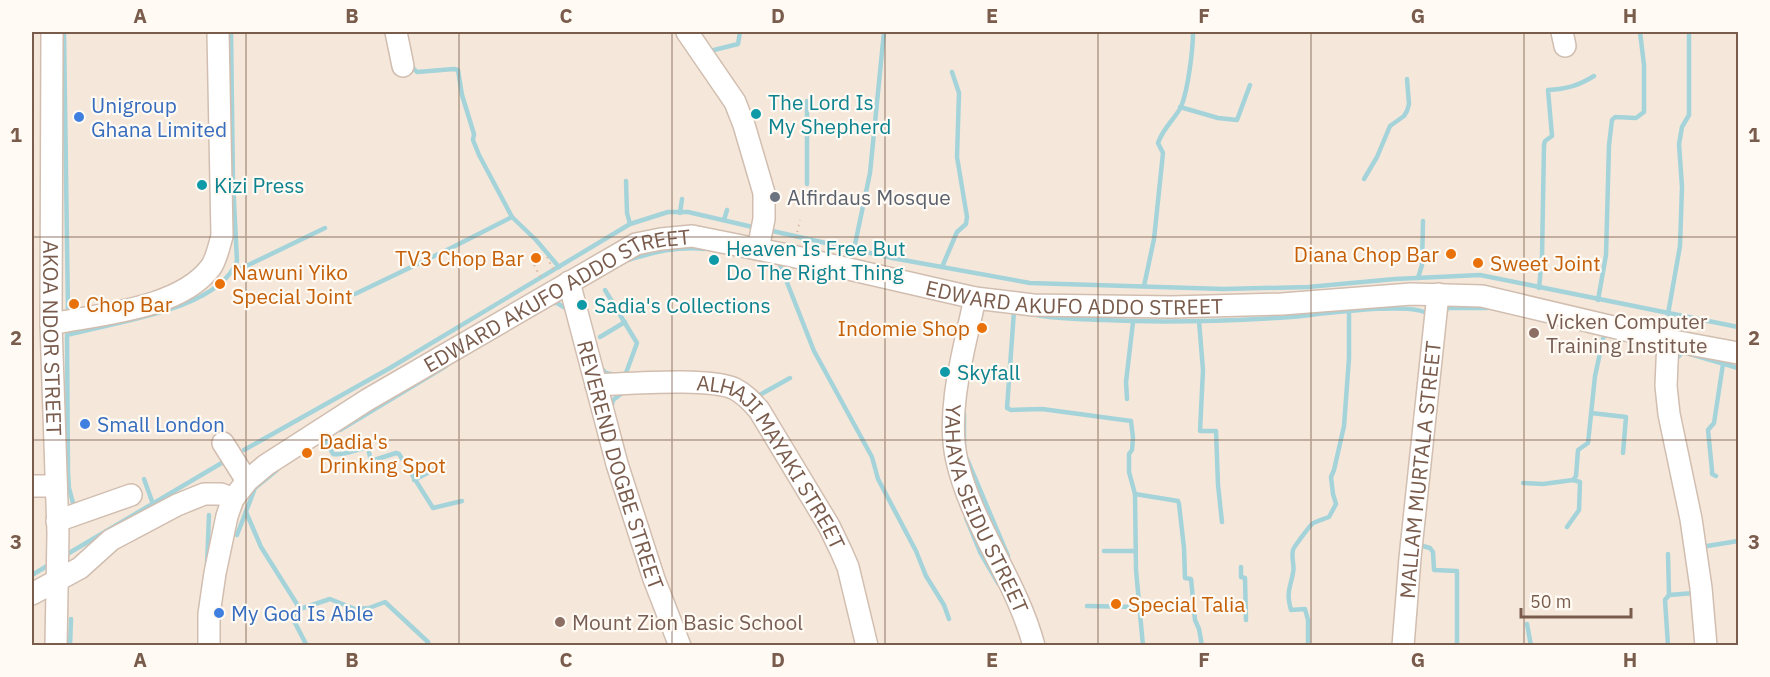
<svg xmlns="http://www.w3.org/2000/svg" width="1770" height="677" viewBox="0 0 1770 677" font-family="'IBM Plex Sans',sans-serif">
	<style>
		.residential { fill: #f5e8da }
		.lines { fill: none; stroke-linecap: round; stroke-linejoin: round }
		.stream { stroke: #a5d3da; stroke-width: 4.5 }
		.minor-casing { stroke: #d1beb0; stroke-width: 24 }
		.path { stroke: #d9b8a5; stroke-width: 2; stroke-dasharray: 1.5 4.5; stroke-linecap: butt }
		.minor { stroke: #fff; stroke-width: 21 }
		.grid { fill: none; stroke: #7a5c4d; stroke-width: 1.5; stroke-opacity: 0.55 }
		.culture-dot { fill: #0f9aa8; stroke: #fffaf3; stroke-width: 2 }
		.shop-dot { fill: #3f7fe0; stroke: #fffaf3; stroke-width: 2 }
		.worship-dot { fill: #6b7280; stroke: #fffaf3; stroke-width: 2 }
		.food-dot { fill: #e8710a; stroke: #fffaf3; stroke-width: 2 }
		.education-dot { fill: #8d6e63; stroke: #fffaf3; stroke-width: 2 }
		.labels { text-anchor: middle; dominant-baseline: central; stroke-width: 4.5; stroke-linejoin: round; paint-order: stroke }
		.culture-label { font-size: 21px; fill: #0d838f; stroke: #fffaf3; text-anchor: start }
		.shop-label { font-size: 21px; fill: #366cbe; stroke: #fffaf3; text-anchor: start }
		.worship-label { font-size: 21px; fill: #5b616d; stroke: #fffaf3; text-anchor: start }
		.food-label { font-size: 21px; fill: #c56008; stroke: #fffaf3; text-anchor: start }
		.street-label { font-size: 21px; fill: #7a5c4d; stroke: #fffaf3 }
		.education-label { font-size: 21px; fill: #785e54; stroke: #fffaf3; text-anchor: start }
		.neatline { fill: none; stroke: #7a5c4d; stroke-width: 2 }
		.grid-label { font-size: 20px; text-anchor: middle; font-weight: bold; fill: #7a5c4d }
	</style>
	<rect width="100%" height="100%" fill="#fdf6ec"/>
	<!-- residential -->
	<rect class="residential" x="32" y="32" width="1706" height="613"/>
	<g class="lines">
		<!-- stream -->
		<g class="stream">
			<path d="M64,32l4,280 4,-1"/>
			<path d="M710,51l28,-7 2,-12"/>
			<path d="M410,65l7,7 37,-3 4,1 4,25 12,39 -1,6 6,15 33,62 24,23 23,27"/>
			<path d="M807,101v83"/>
			<path d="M1180,107l38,11 19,2 13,-35"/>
			<path d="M1364,179l13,-22 13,-31 14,-10 3,-5 2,-7 -2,-25"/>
			<path d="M626,181l1,32 3,11"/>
			<path d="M680,213l2,-14"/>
			<path d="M724,220l3,-10"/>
			<path d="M768,230l124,28 138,25 194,6 84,-2 87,-8 85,-4 258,52"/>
			<path d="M854,249l16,-76 14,-141"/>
			<path d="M628,260c26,-8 50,-14 77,-11"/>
			<path d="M779,262l35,89 58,106 6,22 38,72 10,25 18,29 5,14"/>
			<path d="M942,267l15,-35 9,-8 1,-7 -10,-60 2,-64 -7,-21"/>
			<path d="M234,272l91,-44"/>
			<path d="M1418,278l4,-13 1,-44"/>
			<path d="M1144,286l10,-47 9,-86 -5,-10c5,-15 16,-23 23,-36 7,-17 12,-57 12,-75"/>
			<path d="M1539,288l3,-31 2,-112 1,-4 7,-5 -4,-46c18,-1 30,-4 46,-14"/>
			<path d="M605,290l32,53 -11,30"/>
			<path d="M355,294l96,-46 61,-31"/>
			<path d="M1598,300l8,-45 3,-110 3,-25 3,-3 21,1 8,-6v-47l-4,-33"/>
			<path d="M551,303h6l10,6"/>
			<path d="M1014,311l-7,97 4,2 31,-1 89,12 2,17 -1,12 -3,4v18l6,22 1,76 7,76"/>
			<path d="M1446,312v-4h42"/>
			<path d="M1668,314l12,-68 2,-59 -3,-43 3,-17 7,-12v-83"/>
			<path d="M1036,315c22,4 45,4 68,5 62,3 124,1 187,-3 23,-2 126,-17 138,-2"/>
			<path d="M1199,321l4,49 -3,61h16l2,54 4,37"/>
			<path d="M600,337l25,-15"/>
			<path d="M1676,359l7,-7 55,16"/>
			<path d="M600,367l6,6 9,2"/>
			<path d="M756,397l34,-19"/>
			<path d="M1127,399l-1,-17 7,-60"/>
			<path d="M611,409l2,-9 12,-9"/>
			<path d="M1591,413l35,4 -3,36"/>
			<path d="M964,414v34"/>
			<path d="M340,430l106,-64"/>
			<path d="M325,439l8,15c13,2 21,-5 35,-6l3,13 25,-8 3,1 34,54 29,-7"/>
			<path d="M244,450l146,-82 240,-144 38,-12h20l69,16"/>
			<path d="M967,459l41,97"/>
			<path d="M1716,476l-4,-2v-4l-4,-40 6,-7 9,-59"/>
			<path d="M144,479l9,25"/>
			<path d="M414,480l25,-13"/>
			<path d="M1523,483l20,1 30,-4 3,-4 2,-26 10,-7 7,-67 9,-41"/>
			<path d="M1135,494l43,7 1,3 5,44 1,30 6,1 4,41 4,9 3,17"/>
			<path d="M73,503l-4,-15 -1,-15 -1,-138c46,-13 151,-24 170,-74l-4,-79 -2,-150"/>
			<path d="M246,512l15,35 39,62"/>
			<path d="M966,518l14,34 18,31"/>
			<path d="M1567,527l12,-17 1,-28 -7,-2"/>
			<path d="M237,535l18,-47 22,-18"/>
			<path d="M1419,545l11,3 3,4 1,18 23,1v75"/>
			<path d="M1701,547l37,-6"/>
			<path d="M1104,551h31"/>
			<path d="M1668,554l1,41 -4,5 3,46"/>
			<path d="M64,556l161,-95"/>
			<path d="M207,565l2,-50"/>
			<path d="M1241,567v10l4,1 1,42"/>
			<path d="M32,575l20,-12"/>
			<path d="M1669,595l25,-2"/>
			<path d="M1087,606l53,1"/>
			<path d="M1527,624l4,22"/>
			<path d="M70,646l1,-27"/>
			<path d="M307,646l-14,-27 7,-10 30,-10 25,10 14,-1 16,-6 43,40 1,4"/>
			<path d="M1308,646v-26l-3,-11 -14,1c-5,-18 -1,-21 2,-37 2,-7 -2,-14 0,-23 0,-2 16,-23 19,-26 4,-3 12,-5 17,-7l7,-13 -3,-10 -2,-17 3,-7 10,-44 5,-68v-46"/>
		</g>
		<!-- minor casing -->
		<g class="minor-casing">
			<g id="minor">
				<path id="s1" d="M52,32l-1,292 7,209 -2,113"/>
				<path d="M396,32l7,34"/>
				<path d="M687,32l48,70 9,23 20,68v26l-6,30"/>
				<path d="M1562,32l3,14"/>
				<path id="s2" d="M569,282l48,182 37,115 26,67"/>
				<path id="s3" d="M975,298c-10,49 -30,113 -18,163 15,65 60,120 77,185"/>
				<path d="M51,324c49,-10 129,-15 160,-57 6,-9 8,-21 11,-31l-4,-204"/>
				<path d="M1668,340l-2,46 3,28 22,105 10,69 5,58"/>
				<path id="s4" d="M596,385c31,-1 114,-8 139,4 10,5 17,13 24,21l70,116 12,25 7,16 19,79"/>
				<path d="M223,443l24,38"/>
				<path d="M32,486h24"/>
				<path d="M57,521l74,-26"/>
				<path d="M32,594l48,-26 31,-28 66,-35 27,-11h17l12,5"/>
				<path id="s5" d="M209,646v-32l6,-41 12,-57 6,-17 14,-18 19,-16 101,-65 269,-156 25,-5 31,-3 100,20 183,42 58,7 139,2 110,-3 129,-10 71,2 186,44 70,13"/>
				<path id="s6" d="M1403,646l7,-88 28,-264"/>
			</g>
		</g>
		<!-- path -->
		<g class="path">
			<path d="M796,238l4,-18"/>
			<path d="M547,257l7,14"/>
			<path d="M534,265l7,13"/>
		</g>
		<!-- minor -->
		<use href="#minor" class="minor"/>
	</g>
	<!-- grid -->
	<path class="grid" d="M246,32v614M459,32v614M672,32v614M885,32v614M1098,32v614M1311,32v614M1524,32v614M32,237h1706M32,440h1706"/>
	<!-- markers -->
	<g class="culture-dot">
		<circle cx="756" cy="114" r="6"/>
		<circle cx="202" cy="185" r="6"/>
		<circle cx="714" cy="260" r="6"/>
		<circle cx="582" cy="305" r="6"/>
		<circle cx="945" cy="372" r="6"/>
	</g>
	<g class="shop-dot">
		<circle cx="79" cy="117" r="6"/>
		<circle cx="85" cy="424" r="6"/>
		<circle cx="219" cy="613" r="6"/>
	</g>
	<circle class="worship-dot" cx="775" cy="197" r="6"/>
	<g class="food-dot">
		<circle cx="1451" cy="254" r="6"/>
		<circle cx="536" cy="258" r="6"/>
		<circle cx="1478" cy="263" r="6"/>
		<circle cx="220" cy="284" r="6"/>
		<circle cx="74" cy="304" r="6"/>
		<circle cx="982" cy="328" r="6"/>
		<circle cx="307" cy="453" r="6"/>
		<circle cx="1116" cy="604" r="6"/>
	</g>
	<g class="education-dot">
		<circle cx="1534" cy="333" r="6"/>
		<circle cx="560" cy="622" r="6"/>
	</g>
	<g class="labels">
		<!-- culture labels -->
		<g class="culture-label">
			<text x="768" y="102">The Lord Is<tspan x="768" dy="24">My Shepherd</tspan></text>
			<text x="214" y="185">Kizi Press</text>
			<text x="726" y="248">Heaven Is Free But<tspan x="726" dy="24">Do The Right Thing</tspan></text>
			<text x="594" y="305">Sadia's Collections</text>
			<text x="957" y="372">Skyfall</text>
		</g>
		<!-- shop labels -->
		<g class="shop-label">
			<text x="91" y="105">Unigroup<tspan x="91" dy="24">Ghana Limited</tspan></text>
			<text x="97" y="424">Small London</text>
			<text x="231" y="613">My God Is Able</text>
		</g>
		<!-- worship labels -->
		<g class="worship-label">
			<text x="787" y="197">Alfirdaus Mosque</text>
		</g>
		<!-- food labels -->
		<g class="food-label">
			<text x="1439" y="254" text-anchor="end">Diana Chop Bar</text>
			<text x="524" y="258" text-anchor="end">TV3 Chop Bar</text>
			<text x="1490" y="263">Sweet Joint</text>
			<text x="232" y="272">Nawuni Yiko<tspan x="232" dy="24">Special Joint</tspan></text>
			<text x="86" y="304">Chop Bar</text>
			<text x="970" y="328" text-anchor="end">Indomie Shop</text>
			<text x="319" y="441">Dadia's<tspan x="319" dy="24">Drinking Spot</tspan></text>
			<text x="1128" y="604">Special Talia</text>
		</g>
		<!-- street labels -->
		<g class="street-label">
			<text stroke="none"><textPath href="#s5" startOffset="1074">EDWARD AKUFO ADDO STREET</textPath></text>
			<text stroke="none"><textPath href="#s5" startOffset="534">EDWARD AKUFO ADDO STREET</textPath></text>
			<text stroke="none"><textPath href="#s1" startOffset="306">AKOA NDOR STREET</textPath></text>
			<text stroke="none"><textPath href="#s2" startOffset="190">REVEREND DOGBE STREET</textPath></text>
			<text stroke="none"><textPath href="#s4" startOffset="216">ALHAJI MAYAKI STREET</textPath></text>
			<text stroke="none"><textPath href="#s6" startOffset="177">MALLAM MURTALA STREET</textPath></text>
			<text stroke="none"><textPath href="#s3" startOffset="219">YAHAYA SEIDU STREET</textPath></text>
		</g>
		<!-- education labels -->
		<g class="education-label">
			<text x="1546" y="321">Vicken Computer<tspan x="1546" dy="24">Training Institute</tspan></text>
			<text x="572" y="622">Mount Zion Basic School</text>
		</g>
	</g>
	<!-- border -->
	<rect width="1770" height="677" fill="none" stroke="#fffaf3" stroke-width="66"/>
	<!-- scale -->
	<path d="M1521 608v9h110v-9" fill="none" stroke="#7a5c4d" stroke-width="3"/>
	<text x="1530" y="608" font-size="18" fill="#7a5c4d" stroke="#fffaf3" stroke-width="4.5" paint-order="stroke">50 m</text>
	<rect x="33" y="33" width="1704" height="611" class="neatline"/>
	<g class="grid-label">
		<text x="140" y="23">A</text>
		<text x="352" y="23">B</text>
		<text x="566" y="23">C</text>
		<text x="778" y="23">D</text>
		<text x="992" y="23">E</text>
		<text x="1204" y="23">F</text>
		<text x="1418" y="23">G</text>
		<text x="1630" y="23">H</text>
		<text x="16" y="142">1</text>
		<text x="1754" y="142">1</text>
		<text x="16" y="345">2</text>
		<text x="1754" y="345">2</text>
		<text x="16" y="549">3</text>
		<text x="1754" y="549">3</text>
		<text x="140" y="667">A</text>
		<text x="352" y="667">B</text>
		<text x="566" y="667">C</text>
		<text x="778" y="667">D</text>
		<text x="992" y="667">E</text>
		<text x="1204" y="667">F</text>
		<text x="1418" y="667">G</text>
		<text x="1630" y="667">H</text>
	</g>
</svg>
